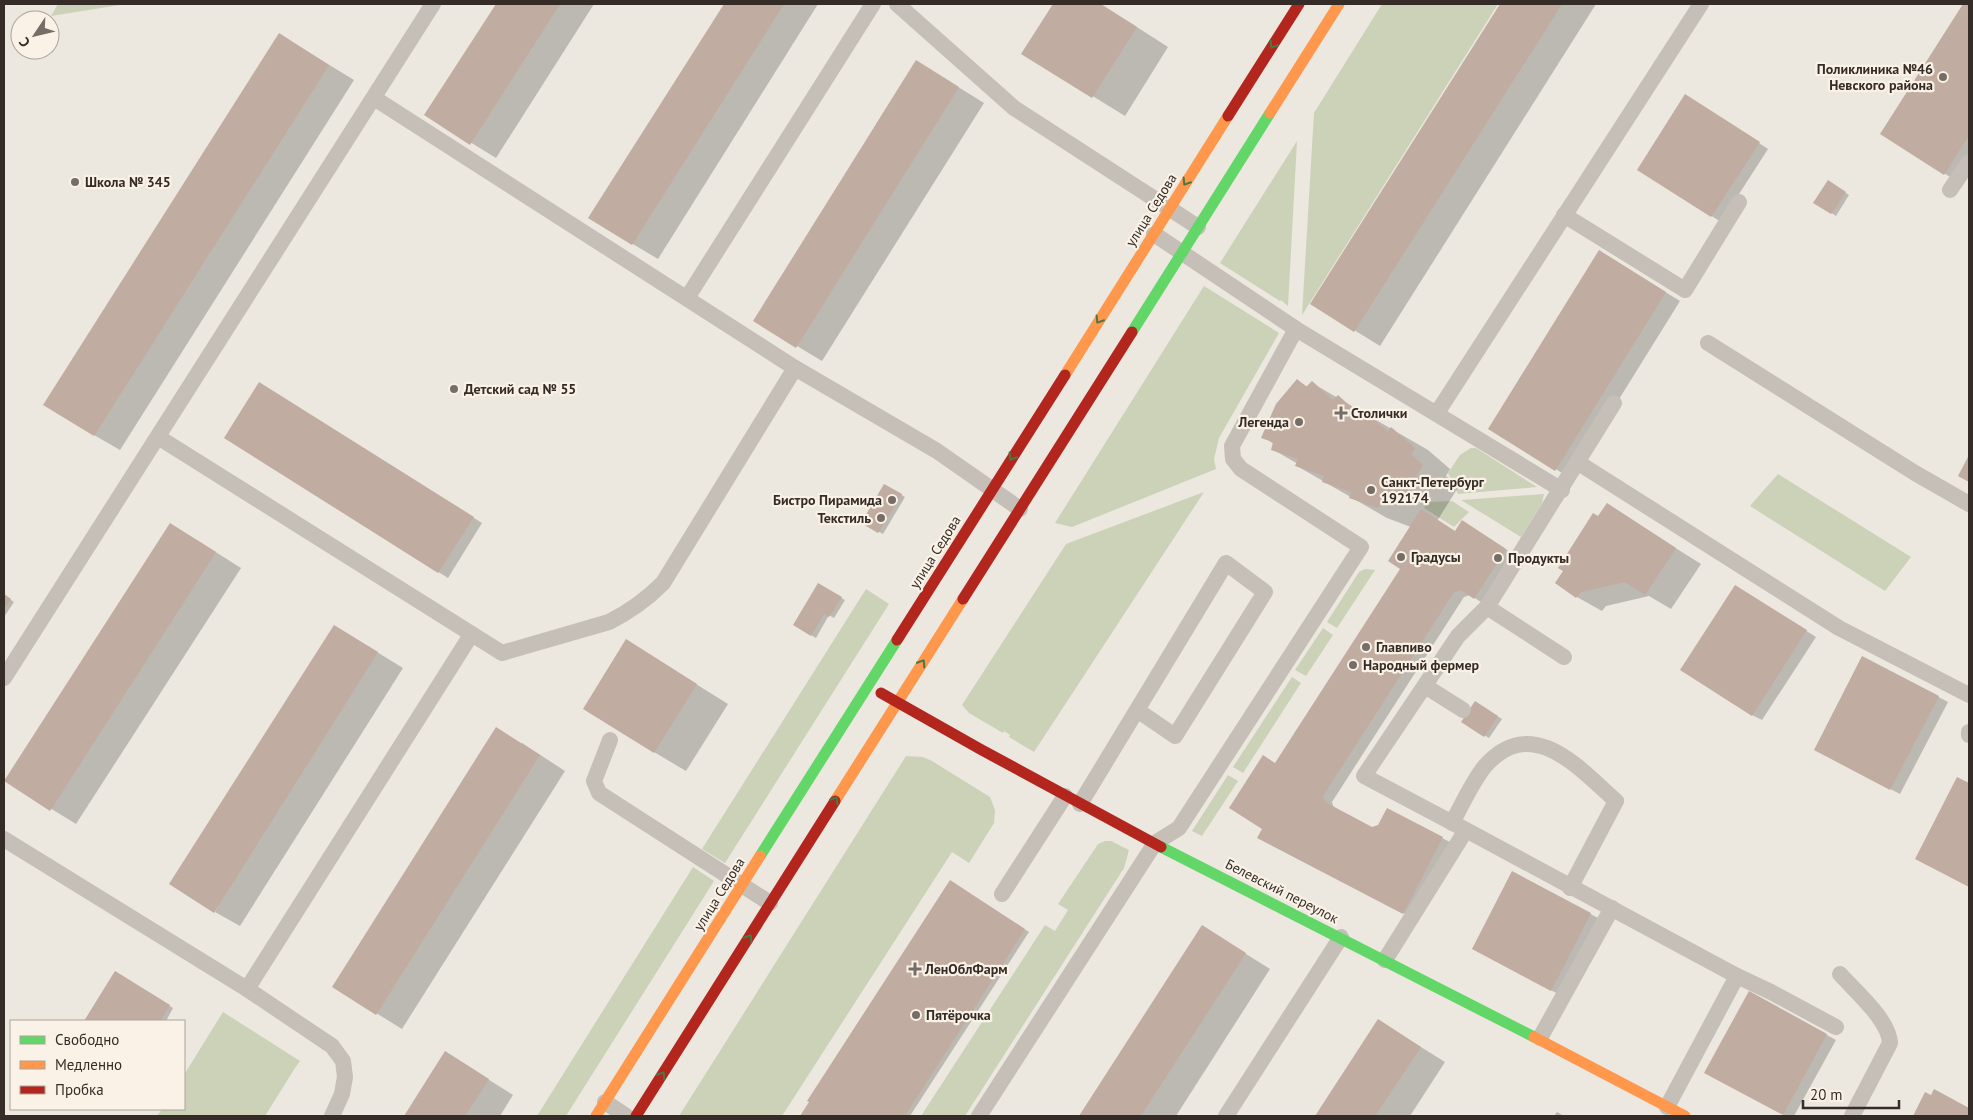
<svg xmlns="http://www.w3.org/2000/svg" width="1973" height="1120" viewBox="0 0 1973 1120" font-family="'PT Sans',sans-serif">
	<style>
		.green { fill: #ccd2b8 }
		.shadow { fill: #0003 }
		.building { fill: #c0aca0 }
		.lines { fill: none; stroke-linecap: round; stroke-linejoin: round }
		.lane { stroke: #c5bfb8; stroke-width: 16 }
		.fast { stroke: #63d668; stroke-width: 11 }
		.slow { stroke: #ff974d; stroke-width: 11 }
		.jam { stroke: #b3261e; stroke-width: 11 }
		.oneway { stroke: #4a7844 }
		.poi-dot { fill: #766d67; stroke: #faf2e6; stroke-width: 2 }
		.labels { text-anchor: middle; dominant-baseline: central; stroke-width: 4.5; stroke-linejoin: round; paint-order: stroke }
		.poi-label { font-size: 14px; font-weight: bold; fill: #362c27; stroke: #faf2e6; text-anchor: start }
		.street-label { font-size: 14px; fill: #362c27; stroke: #faf2e6 }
	</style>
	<rect width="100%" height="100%" fill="#ece7df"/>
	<!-- green -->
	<g class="green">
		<path d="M58,4h68l-75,12z"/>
		<path d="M1382,4h116l-196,311 12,-202z"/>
		<path d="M1297,141l-9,165 -7,-6 -1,1 -60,-38z"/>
		<path d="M1204,286l75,47 -60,105 -5,21 2,10 -144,58 -17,-4z"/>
		<path d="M1471,448h5l61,39 -79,7 -10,-21 12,-18z"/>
		<path d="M1778,474l133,83 -26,34 -135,-85z"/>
		<path d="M1204,492l-170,260 -25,-15 1,-2 -6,-4 -1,2 -34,-20 -7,-8 104,-161z"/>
		<path d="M1544,494l-2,9 -21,34 -60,-37z"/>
		<path d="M1452,501l17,11 -15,15 -30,-19 4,-6z"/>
		<path d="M1365,569l10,1 -38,58 -10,-6 32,-50z"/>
		<path d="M866,589l23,15 -164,259 -23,-14z"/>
		<path d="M1323,628l10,7 -27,41 -11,-6z"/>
		<path d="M1292,677l9,6 -58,90 -10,-6z"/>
		<path d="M906,756l17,1 9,4 58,36 5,13 -1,13 -25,40 -17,-11 -170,264h-103z"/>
		<path d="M1228,775l10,6 -36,55 -10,-5z"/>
		<path d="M1105,841h6l18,9 -5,18 -159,248h-44l124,-191 10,6 13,-21 -10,-6 40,-60z"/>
		<path d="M693,867l21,14 -148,235h-29z"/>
		<path d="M223,1012l77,49 -5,7 -30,48h-108l5,-7h22v-34z"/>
	</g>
	<!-- shadow -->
	<g class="shadow">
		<path d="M498,4h96l-98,154 -70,-43z"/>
		<path d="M725,4h93l-160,255 -69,-41z"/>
		<path d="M1054,4h47l67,43 -43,69 -102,-63z"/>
		<path d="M1502,4h94l-216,342 -68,-42z"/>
		<path d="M1964,4h5v171l-6,10 -82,-51z"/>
		<path d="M280,35l74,45 -234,370 -26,-15z"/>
		<path d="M942,77l42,26 -162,258 -25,-15z"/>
		<path d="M1695,101l73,48 -47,73 -82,-53z"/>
		<path d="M1828,182l21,13 -13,21 -21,-14z"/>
		<path d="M1613,260l67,41 -110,177 -80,-50z"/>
		<path d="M1297,380l11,7 4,-4 116,67 22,19 -4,7 13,10 -22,35 19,12 16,-5 43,27 -31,49 -14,-9 -6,2 -132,205 2,7 38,20 70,9 10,5 -39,75 -145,-75 -4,-14 12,-65 126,-196 9,-41 -24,-9 -90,-52 1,-2 -26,-15 2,-5 -11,-7z"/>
		<path d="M269,389l213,134 -34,55 -223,-140z"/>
		<path d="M885,485l20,12 -22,37 -20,-11z"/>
		<path d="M1607,505l94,59 -30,45 -22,-13 -43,10 -4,5 -25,-14 22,-79z"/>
		<path d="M195,539l46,29 -165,256 -70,-43z"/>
		<path d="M819,585l26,15 -11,18 -5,-3 -13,23 -22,-13z"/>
		<path d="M1745,592l71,45 -54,83 -10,-5z"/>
		<path d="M4,595l10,7 -10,15z"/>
		<path d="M359,641l44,27 -163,258 -25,-14z"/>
		<path d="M627,641l101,63 -42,67 -32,-19z"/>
		<path d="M1863,657l85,45 -48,92 -75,-39z"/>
		<path d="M1476,703l26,16 -13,19 -26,-16z"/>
		<path d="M522,743l43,28 -163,258 -68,-42z"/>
		<path d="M1958,778l11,6v102l-43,-22z"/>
		<path d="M1513,873l87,46 -40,76 -77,-41z"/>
		<path d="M950,882l79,50 -119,184h-108z"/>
		<path d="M1203,927l67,42 -94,147h-96z"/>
		<path d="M116,972l57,36 -7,13h-81z"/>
		<path d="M1749,993l87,47 -42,76h-8l-80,-44z"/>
		<path d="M1379,1021l66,41 -35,54h-94z"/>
		<path d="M446,1053l67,42 -13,21h-95z"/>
		<path d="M1934,1091l35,18v7h-55l12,-22 5,3z"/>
		<path d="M1557,1112l7,4h-10z"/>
	</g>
	<!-- building -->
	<g class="building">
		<path d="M496,4h64l-90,141 -46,-30z"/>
		<path d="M724,4h60l-152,241 -44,-27z"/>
		<path d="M1053,4h47l37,23 -45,71 -71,-44z"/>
		<path d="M1500,4h62l-208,328 -44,-28z"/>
		<path d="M1963,4h6v131l-25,40 -64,-41z"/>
		<path d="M279,33l50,32 -235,371 -51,-31z"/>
		<path d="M916,60l43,27 -163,261 -43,-27z"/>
		<path d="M1685,94l75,48 -49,75 -74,-47z"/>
		<path d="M1828,180l18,12 -15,22 -18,-11z"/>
		<path d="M1599,250l67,42 -111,179 -67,-42z"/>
		<path d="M1297,379l9,8 6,-6 21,19 5,-5 22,20 4,-4 24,21 3,-5 24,21 -4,6 12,11 -24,39 -16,-4 -5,8 -29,-10 2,-6 -29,-10 2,-6 -29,-10 3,-7 -27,-9 2,-8 -12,-4 15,-34z"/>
		<path d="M259,382l215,135 -36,56 -214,-135z"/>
		<path d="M1969,455v27l-11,-6z"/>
		<path d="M884,484l18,10 -24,39 -17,-10z"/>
		<path d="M1607,503l69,45 -31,47 -20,-13 -44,10 -5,6 -21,-15 8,-12 -5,-3 35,-55 5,3z"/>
		<path d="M1421,509l34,22 7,-11 44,29 -32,50 -13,-9 -7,2 -131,204 2,6 47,25 6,-2 9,-17 56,29 -40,77 -146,-76 5,-9 -33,-21 34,-53 12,8 125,-194 -12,-8z"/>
		<path d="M170,523l46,29 -166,259 -46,-30z"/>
		<path d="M818,583l24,14 -13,20 -5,-3 -13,22 -18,-11z"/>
		<path d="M1735,585l72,45 -55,86 -72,-46z"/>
		<path d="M4,594l7,5 -7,10z"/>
		<path d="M334,625l44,27 -164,261 -45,-29z"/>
		<path d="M626,639l71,45 -43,69 -71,-44z"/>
		<path d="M1862,656l77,40 -49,94 -76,-40z"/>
		<path d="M1475,701l23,15 -14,21 -23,-15z"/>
		<path d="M496,727l44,28 -164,260 -44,-28z"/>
		<path d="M1957,777l12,6v104l-54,-28z"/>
		<path d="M1512,871l79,42 -40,78 -79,-42z"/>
		<path d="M950,880l75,49 -120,187h-105l9,-14 -2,-1z"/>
		<path d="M1202,925l44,28 -104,161 -1,2h-62z"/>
		<path d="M115,971l55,34 -10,16h-76z"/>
		<path d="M1749,991l78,43 -44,81 -79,-42z"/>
		<path d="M1378,1019l43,28 -46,69h-60z"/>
		<path d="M445,1051l44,28 -24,37h-61z"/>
		<path d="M1934,1089l35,19v8h-56l12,-24 6,3z"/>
	</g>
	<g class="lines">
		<!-- lane -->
		<g class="lane">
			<path d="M897,4l117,104 184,119"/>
			<path d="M374,98l421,270 142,83 83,58"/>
			<path d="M1950,190l19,-28"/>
			<path d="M1564,215l121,75 54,-88"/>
			<path d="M1154,234l142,95 266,161"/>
			<path d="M687,298l186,-294"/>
			<path d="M1708,343l207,130 54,31"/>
			<path d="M1437,413l264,-409"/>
			<path d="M158,437l344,216 107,-31c20,-10 38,-23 54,-39l132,-215"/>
			<path d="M1577,462l262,166 130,67"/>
			<path d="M1487,607l77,50"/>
			<path d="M4,678l429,-674"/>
			<path d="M1425,686l38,24"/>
			<path d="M1969,732v3"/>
			<path d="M610,740l-16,41 5,12 171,110"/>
			<path d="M1080,804l146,-241 39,29 -90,144 -38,-26"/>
			<path d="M1452,823c10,-18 20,-41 33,-57 47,-53 94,2 131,35l-46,87"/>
			<path d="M1466,830l-102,-54 94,-140 29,-29 127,-204"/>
			<path d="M4,839l243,150 85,57 11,15 2,16 -3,17 -10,22"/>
			<path d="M1002,894l63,-98"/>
			<path d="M1385,960l81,-130 271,146 -70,131"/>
			<path d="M1840,974c16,18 49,46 50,69l-38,73"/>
			<path d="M1737,976l34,16 65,35"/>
			<path d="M247,989l224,-354"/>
			<path d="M1540,1038l72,-130"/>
			<path d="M605,1102l21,14"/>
			<path d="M979,1116l176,-273 24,-15 182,-281 -120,-78 -8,-10 -1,-13 64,-117"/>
			<path d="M1226,1116l115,-179"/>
		</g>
		<!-- fast -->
		<g class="fast">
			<path d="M1132,332l138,-219"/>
			<path d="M1161,847l373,190"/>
			<path d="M760,856l137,-216"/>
		</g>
		<!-- slow -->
		<g class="slow">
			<path d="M1270,113l69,-109"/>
			<path d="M1065,375l163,-259"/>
			<path d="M835,801l128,-202"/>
			<path d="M1534,1037l151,79"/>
			<path d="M596,1116l164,-260"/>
		</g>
		<!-- jam -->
		<g class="jam">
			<path d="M1228,116l71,-112"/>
			<path d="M963,599l169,-267"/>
			<path d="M897,640l168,-265"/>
			<path d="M881,693l99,56 181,98"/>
			<path d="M636,1116l199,-315"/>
		</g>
	</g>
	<!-- one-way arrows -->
	<defs><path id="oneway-chevron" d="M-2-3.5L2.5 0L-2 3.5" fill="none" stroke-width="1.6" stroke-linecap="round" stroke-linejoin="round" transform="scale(1.25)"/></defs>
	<g class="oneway">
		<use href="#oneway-chevron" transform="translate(1273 45) rotate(122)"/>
		<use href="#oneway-chevron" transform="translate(1186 182) rotate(122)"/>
		<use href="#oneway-chevron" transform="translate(1099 320) rotate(122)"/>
		<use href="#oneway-chevron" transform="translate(1012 457) rotate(122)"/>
		<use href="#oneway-chevron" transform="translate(922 663) rotate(-58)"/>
		<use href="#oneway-chevron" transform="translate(835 800) rotate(-58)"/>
		<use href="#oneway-chevron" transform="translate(749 938) rotate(-58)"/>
		<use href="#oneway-chevron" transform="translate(662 1075) rotate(-58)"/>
	</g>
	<!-- markers -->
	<g class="poi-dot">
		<circle cx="1943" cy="77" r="5"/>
		<circle cx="75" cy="182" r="5"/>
		<circle cx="454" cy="389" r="5"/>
		<path d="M1338.5 405.5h5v5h5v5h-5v5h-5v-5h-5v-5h5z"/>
		<circle cx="1299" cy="422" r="5"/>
		<circle cx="1371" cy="490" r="5"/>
		<circle cx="892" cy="500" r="5"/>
		<circle cx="881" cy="518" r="5"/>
		<circle cx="1401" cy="557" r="5"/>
		<circle cx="1498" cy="558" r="5"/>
		<circle cx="1366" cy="647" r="5"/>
		<circle cx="1353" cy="665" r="5"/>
		<path d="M912.5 961.5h5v5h5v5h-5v5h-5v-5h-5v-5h5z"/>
		<circle cx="916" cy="1015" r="5"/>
	</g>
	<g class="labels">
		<!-- poi labels -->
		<g class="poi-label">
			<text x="1933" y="69" text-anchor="end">Поликлиника №46<tspan x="1933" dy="16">Невского района</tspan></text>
			<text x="85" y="182">Школа № 345</text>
			<text x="464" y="389">Детский сад № 55</text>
			<text x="1351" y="413">Столички</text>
			<text x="1289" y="422" text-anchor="end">Легенда</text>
			<text x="1381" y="482">Санкт-Петербург<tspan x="1381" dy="16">192174</tspan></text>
			<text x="882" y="500" text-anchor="end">Бистро Пирамида</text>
			<text x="871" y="518" text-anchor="end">Текстиль</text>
			<text x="1411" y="557">Градусы</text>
			<text x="1508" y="558">Продукты</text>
			<text x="1376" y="647">Главпиво</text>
			<text x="1363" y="665">Народный фермер</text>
			<text x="925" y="969">ЛенОблФарм</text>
			<text x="926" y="1015">Пятёрочка</text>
		</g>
		<!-- street labels -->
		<g class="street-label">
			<text transform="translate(1151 210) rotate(-58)">улица Седова</text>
			<text transform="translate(935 552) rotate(-58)">улица Седова</text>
			<text transform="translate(1282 891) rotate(27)">Белевский переулок</text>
			<text transform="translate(719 894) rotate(-58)">улица Седова</text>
		</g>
	</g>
	<!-- border -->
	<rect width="1973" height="1120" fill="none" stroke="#362c27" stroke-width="10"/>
	<!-- legend -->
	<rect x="10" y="1020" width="175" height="90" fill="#faf2e6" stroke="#aca39a"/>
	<rect x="20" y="1036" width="25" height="8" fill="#63d668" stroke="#aca39a"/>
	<text x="55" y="1045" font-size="15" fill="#362c27">Свободно</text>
	<rect x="20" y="1061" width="25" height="8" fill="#ff974d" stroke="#aca39a"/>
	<text x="55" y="1070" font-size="15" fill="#362c27">Медленно</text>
	<rect x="20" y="1086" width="25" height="8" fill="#b3261e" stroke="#aca39a"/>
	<text x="55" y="1095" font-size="15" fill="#362c27">Пробка</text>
	<!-- north arrow -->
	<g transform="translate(35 35) rotate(235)"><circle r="24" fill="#faf2e6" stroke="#aca39a"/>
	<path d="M0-4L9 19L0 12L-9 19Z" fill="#766d67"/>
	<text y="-8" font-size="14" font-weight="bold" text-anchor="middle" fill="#362c27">С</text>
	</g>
	<!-- scale -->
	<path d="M1803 1100v8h96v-8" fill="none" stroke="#362c27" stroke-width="2.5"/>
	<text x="1810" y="1100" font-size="15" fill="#362c27" stroke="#faf2e6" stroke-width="4" paint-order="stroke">20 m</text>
</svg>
